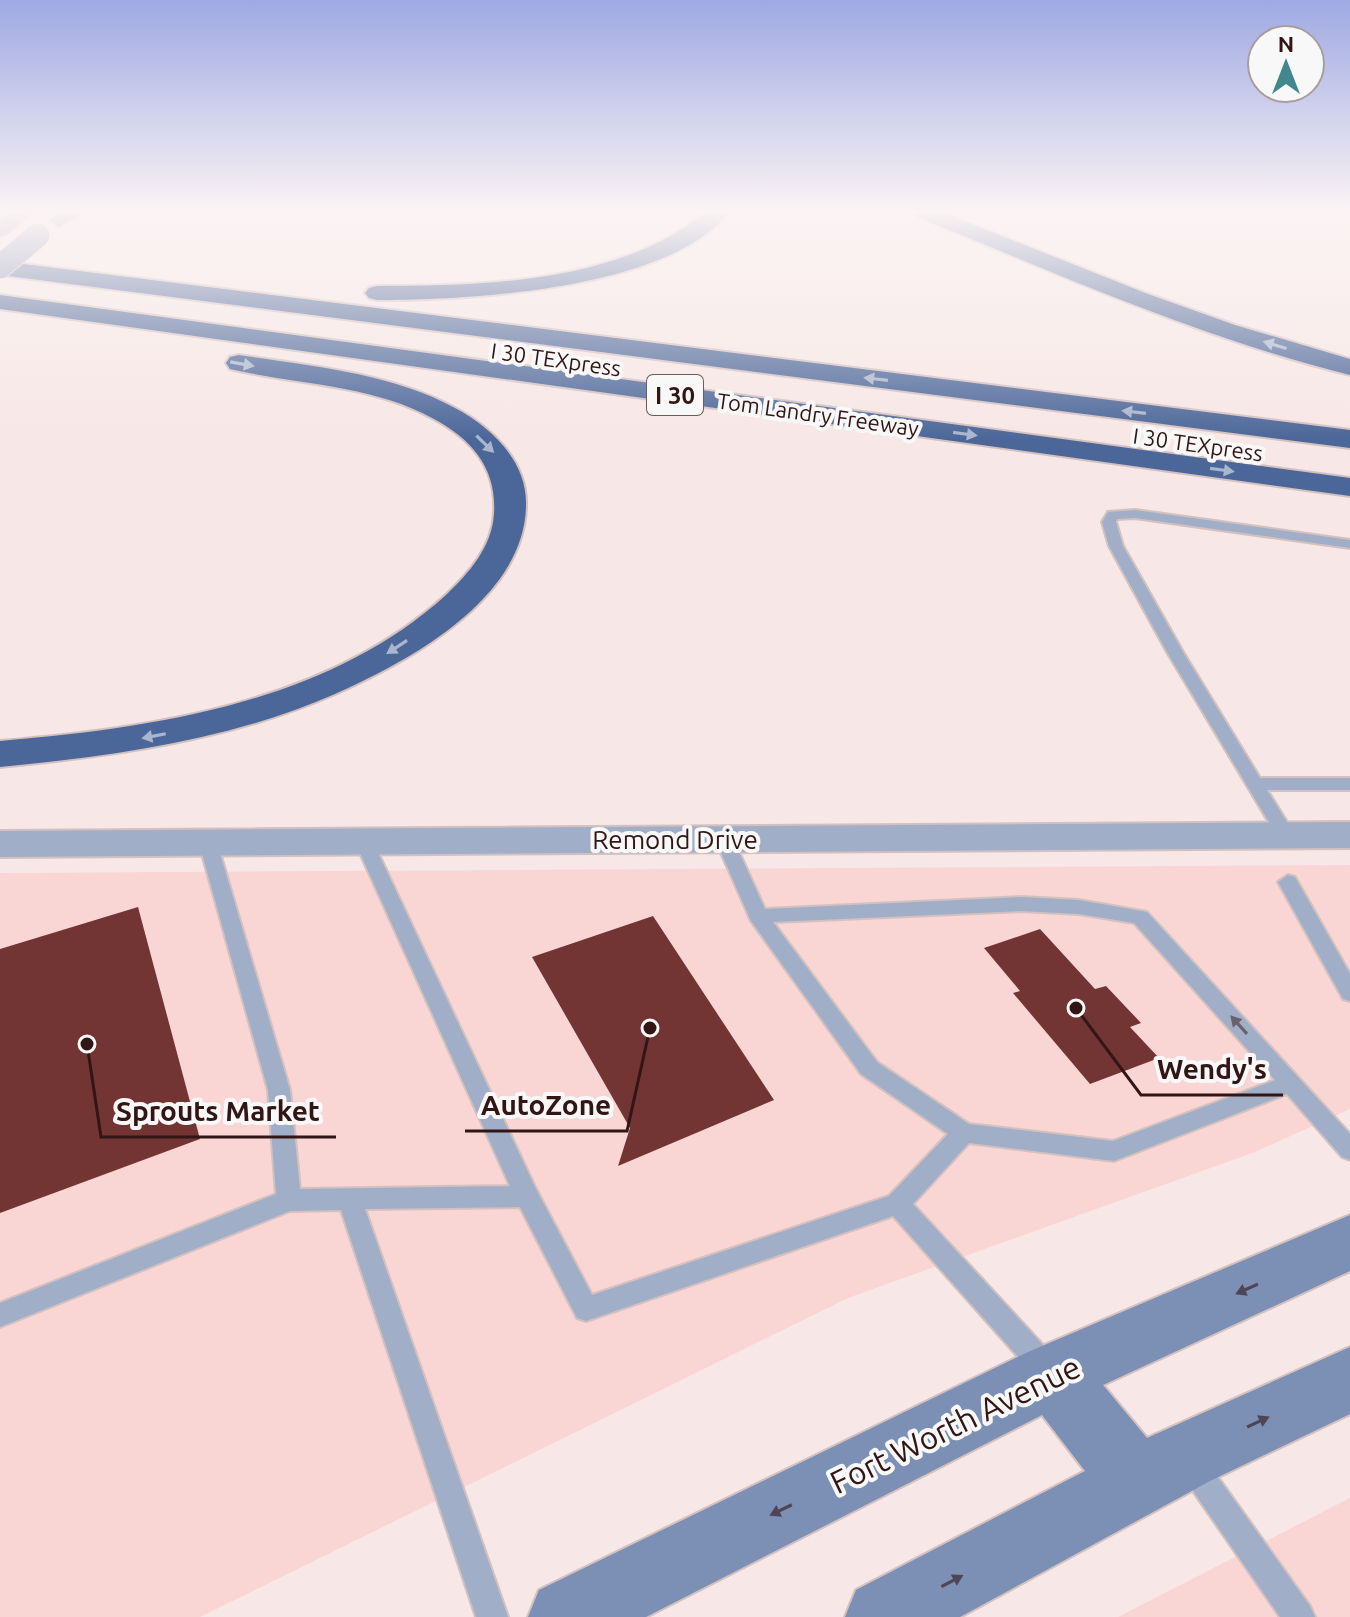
<svg xmlns="http://www.w3.org/2000/svg" width="1350" height="1617" viewBox="0 0 1350 1617" font-family="Ubuntu,sans-serif">
	<style>
		.built { fill: #f9d6d4 }
		.building { fill: #733534 }
		.lines { fill: none; stroke-linecap: round; stroke-linejoin: round }
		.service-casing { stroke: #d3c1c0; stroke-width: 4 }
		.minor-casing { stroke: #d3c1c0; stroke-width: 4 }
		.secondary-casing { stroke: #d3c1c0; stroke-width: 4 }
		.motorway-casing { stroke: #d3c1c0; stroke-width: 4 }
		.service { fill: #a0aec7; fill-rule: evenodd }
		.minor { fill: #a0aec7; fill-rule: evenodd }
		.secondary { fill: #7c8fb4; fill-rule: evenodd }
		.motorway { fill: #4b6699; fill-rule: evenodd }
		.secondary-bridge-casing { stroke: #d3c1c0; stroke-width: 25; stroke-linecap: butt }
		.secondary-bridge { stroke: #7c8fb4; stroke-width: 23 }
		.oneway { fill: #aab6cd }
		.oneway2 { fill: #68626e }
		.oneway3 { fill: #4f4655 }
		.labels { text-anchor: middle; dominant-baseline: central; stroke-width: 8; stroke-linejoin: round; paint-order: stroke }
		.far-street-label { font-size: 22px; fill: #311615; stroke: #f8f8f8 }
		.shield { fill: #f8f8f8; stroke: #6d5a59; stroke-width: 2 }
		.shield-label { font-size: 24px; font-weight: bold; fill: #311615 }
		.street-label { font-size: 26px; fill: #311615; stroke: #f8f8f8 }
		.near-street-label { font-size: 32px; fill: #311615; stroke: #f8f8f8 }
		.leader { fill: none; stroke: #311615; stroke-width: 3 }
		.callout-dot { fill: #311615; stroke: #f8f8f8; stroke-width: 3 }
		.callout-label { font-size: 28px; text-anchor: middle; font-weight: bold; fill: #311615; stroke: #f8f8f8; stroke-width: 8; stroke-linejoin: round; paint-order: stroke }
	</style>
	<rect width="100%" height="100%" fill="#f7e7e6"/>
	<!-- built -->
	<g class="built">
		<path d="M1350,865v244l-95,43 -407,146 -648,319h-200v-744z"/>
		<path d="M1350,1498v119h-232z"/>
	</g>
	<!-- building -->
	<g class="building">
		<path d="M138,907l62,232 -200,74v-264z"/>
		<path d="M653,916l121,184 -156,66 12,-38 -98,-171z"/>
		<path d="M1040,929l55,60 11,-3 35,37 -11,4 29,31 -69,26 -77,-91 7,-2 -36,-43z"/>
	</g>
	<g class="lines">
		<!-- service casing -->
		<g class="service-casing">
			<g id="service">
				<path d="M1135,510l215,30v8l-215,-30 -18,1 -1,3 7,24 60,106 77,126h90v12h-83l28,45 -2,4h-14l-112,-187 -58,-106 -7,-24 6,-10z"/>
				<path d="M724,833l9,6 32,70 256,-12 58,3 68,12 203,222v26l-8,-3 -55,-63 -173,67 -145,-18 -56,61 142,154 4,9 -4,9 -10,4 -10,-4 -142,-160 -307,105 -9,-3 -57,-111 -155,2 143,408h-32l-135,-407 -51,1 -290,116v-24l276,-109 -8,-104 -69,-247 9,-6 9,6 73,247 10,99 210,-3 -155,-344 9,-6 9,6 163,347 56,106 297,-99 59,-62 -87,-60 -110,-153 -36,-82zM1021,911l58,3 55,9 141,157 -162,61 -144,-17 -92,-62 -104,-140z"/>
				<path d="M1288,875l7,2 55,97v27l-7,-2 -65,-117z"/>
				<path d="M1192,1451l10,4 108,151 5,11h-35l-98,-142 -4,-10 4,-10z"/>
			</g>
		</g>
		<!-- minor casing -->
		<g class="minor-casing">
			<path id="minor" d="M1350,822v26l-1350,9v-26z"/>
		</g>
		<!-- secondary casing -->
		<g class="secondary-casing">
			<g id="secondary">
				<path d="M9,213h23l-25,21 -7,2v-16z"/>
				<path d="M1350,1215v56l-247,114 44,53 203,-91v67l-140,67 -250,136h-115l11,-27 229,-119 -43,-56 -396,202h-118l11,-27 489,-238z"/>
			</g>
		</g>
		<!-- motorway casing -->
		<g class="motorway-casing">
			<g id="motorway">
				<path d="M57,213h28l-26,13 -10,-6z"/>
				<path d="M705,213h23c-61,77 -259,87 -351,87l-8,-2 -4,-5 4,-5 8,-2c108,0 240,-3 328,-73z"/>
				<path d="M915,213h29l204,81 87,31 115,34v16c-149,-37 -290,-100 -432,-158z"/>
				<path d="M0,261l1350,169v18l-1350,-173z"/>
				<path d="M0,295l1350,183v18l-1350,-187z"/>
				<path d="M239,355c71,11 152,18 216,53 36,19 72,53 71,97 -1,93 -116,156 -191,189 -105,46 -221,62 -335,73v-26c154,-13 327,-38 446,-146 23,-22 46,-48 48,-81 3,-45 -21,-74 -60,-95 -63,-35 -136,-34 -204,-50l-4,-6 4,-6z"/>
			</g>
		</g>
		<!-- service -->
		<use href="#service" class="service"/>
		<!-- minor -->
		<use href="#minor" class="minor"/>
		<!-- secondary -->
		<use href="#secondary" class="secondary"/>
		<!-- motorway -->
		<use href="#motorway" class="motorway"/>
		<!-- secondary-bridge casing -->
		<g class="secondary-bridge-casing">
			<path id="secondary-bridge" d="M0,267l38,-32"/>
		</g>
		<!-- secondary-bridge -->
		<use href="#secondary-bridge" class="secondary-bridge"/>
	</g>
	<!-- one-way arrows -->
	<defs><path id="oneway-solid" d="M-6-.8H1V-3.2L6.5 0L1 3.2V.8H-6Z" transform="scale(2)"/></defs>
	<g class="oneway">
		<use href="#oneway-solid" transform="translate(1275 345) rotate(-163)"/>
		<use href="#oneway-solid" transform="translate(242 364) rotate(10)"/>
		<use href="#oneway-solid" transform="translate(876 379) rotate(-173)"/>
		<use href="#oneway-solid" transform="translate(1134 412) rotate(-173)"/>
		<use href="#oneway-solid" transform="translate(965 434) rotate(8)"/>
		<use href="#oneway-solid" transform="translate(485 444) rotate(44)"/>
		<use href="#oneway-solid" transform="translate(1222 470) rotate(8)"/>
		<use href="#oneway-solid" transform="translate(397 647) rotate(147)"/>
		<use href="#oneway-solid" transform="translate(154 736) rotate(169)"/>
	</g>
	<use class="oneway2" href="#oneway-solid" transform="translate(1239 1025) rotate(-132)"/>
	<g class="oneway3">
		<use href="#oneway-solid" transform="translate(1247 1289) rotate(156)"/>
		<use href="#oneway-solid" transform="translate(1258 1422) rotate(-25)"/>
		<use href="#oneway-solid" transform="translate(781 1510) rotate(154)"/>
		<use href="#oneway-solid" transform="translate(952 1581) rotate(-28)"/>
	</g>
	<!-- sky -->
	<linearGradient id="sky" x2="0" y2="1"><stop stop-color="#9fa9e3"/><stop offset="0.48" stop-color="#fbf4f4"/><stop offset="1" stop-color="#fbf4f4" stop-opacity="0"/></linearGradient>
	<rect width="1350" height="440" fill="url(#sky)"/>
	<g class="labels">
		<!-- far-street labels -->
		<g class="far-street-label">
			<text transform="translate(556 359) rotate(8)">I 30 TEXpress</text>
			<text transform="translate(818 414) rotate(8)">Tom Landry Freeway</text>
			<text transform="translate(1198 444) rotate(8)">I 30 TEXpress</text>
		</g>
		<!-- shield labels -->
		<rect class="shield" x="647" y="375" width="56" height="40" rx="6"/>
		<g class="shield-label">
			<text x="675" y="395">I 30</text>
		</g>
		<!-- street labels -->
		<g class="street-label">
			<text x="675" y="839">Remond Drive</text>
		</g>
		<!-- near-street labels -->
		<g class="near-street-label">
			<text transform="translate(955 1424) rotate(-26)">Fort Worth Avenue</text>
		</g>
	</g>
	<!-- callouts -->
	<path class="leader" d="M1076 1008L1141 1095H1283M650 1028L627 1131H465M87 1044L101 1137H336"/>
	<g class="callout-dot">
		<circle cx="1076" cy="1008" r="8"/>
		<circle cx="650" cy="1028" r="8"/>
		<circle cx="87" cy="1044" r="8"/>
	</g>
	<g class="callout-label">
		<text x="1212" y="1079">Wendy's</text>
		<text x="546" y="1115">AutoZone</text>
		<text x="218" y="1121">Sprouts Market</text>
	</g>
	<!-- north arrow -->
	<g transform="translate(1286 64)"><circle r="38" fill="#f8f8f8" stroke="#a89e9d" stroke-width="2"/>
	<path d="M0-6L14 30L0 20L-14 30Z" fill="#40888e"/>
	<text y="-12" font-size="22" font-weight="bold" text-anchor="middle" fill="#311615">N</text>
	</g>
</svg>
